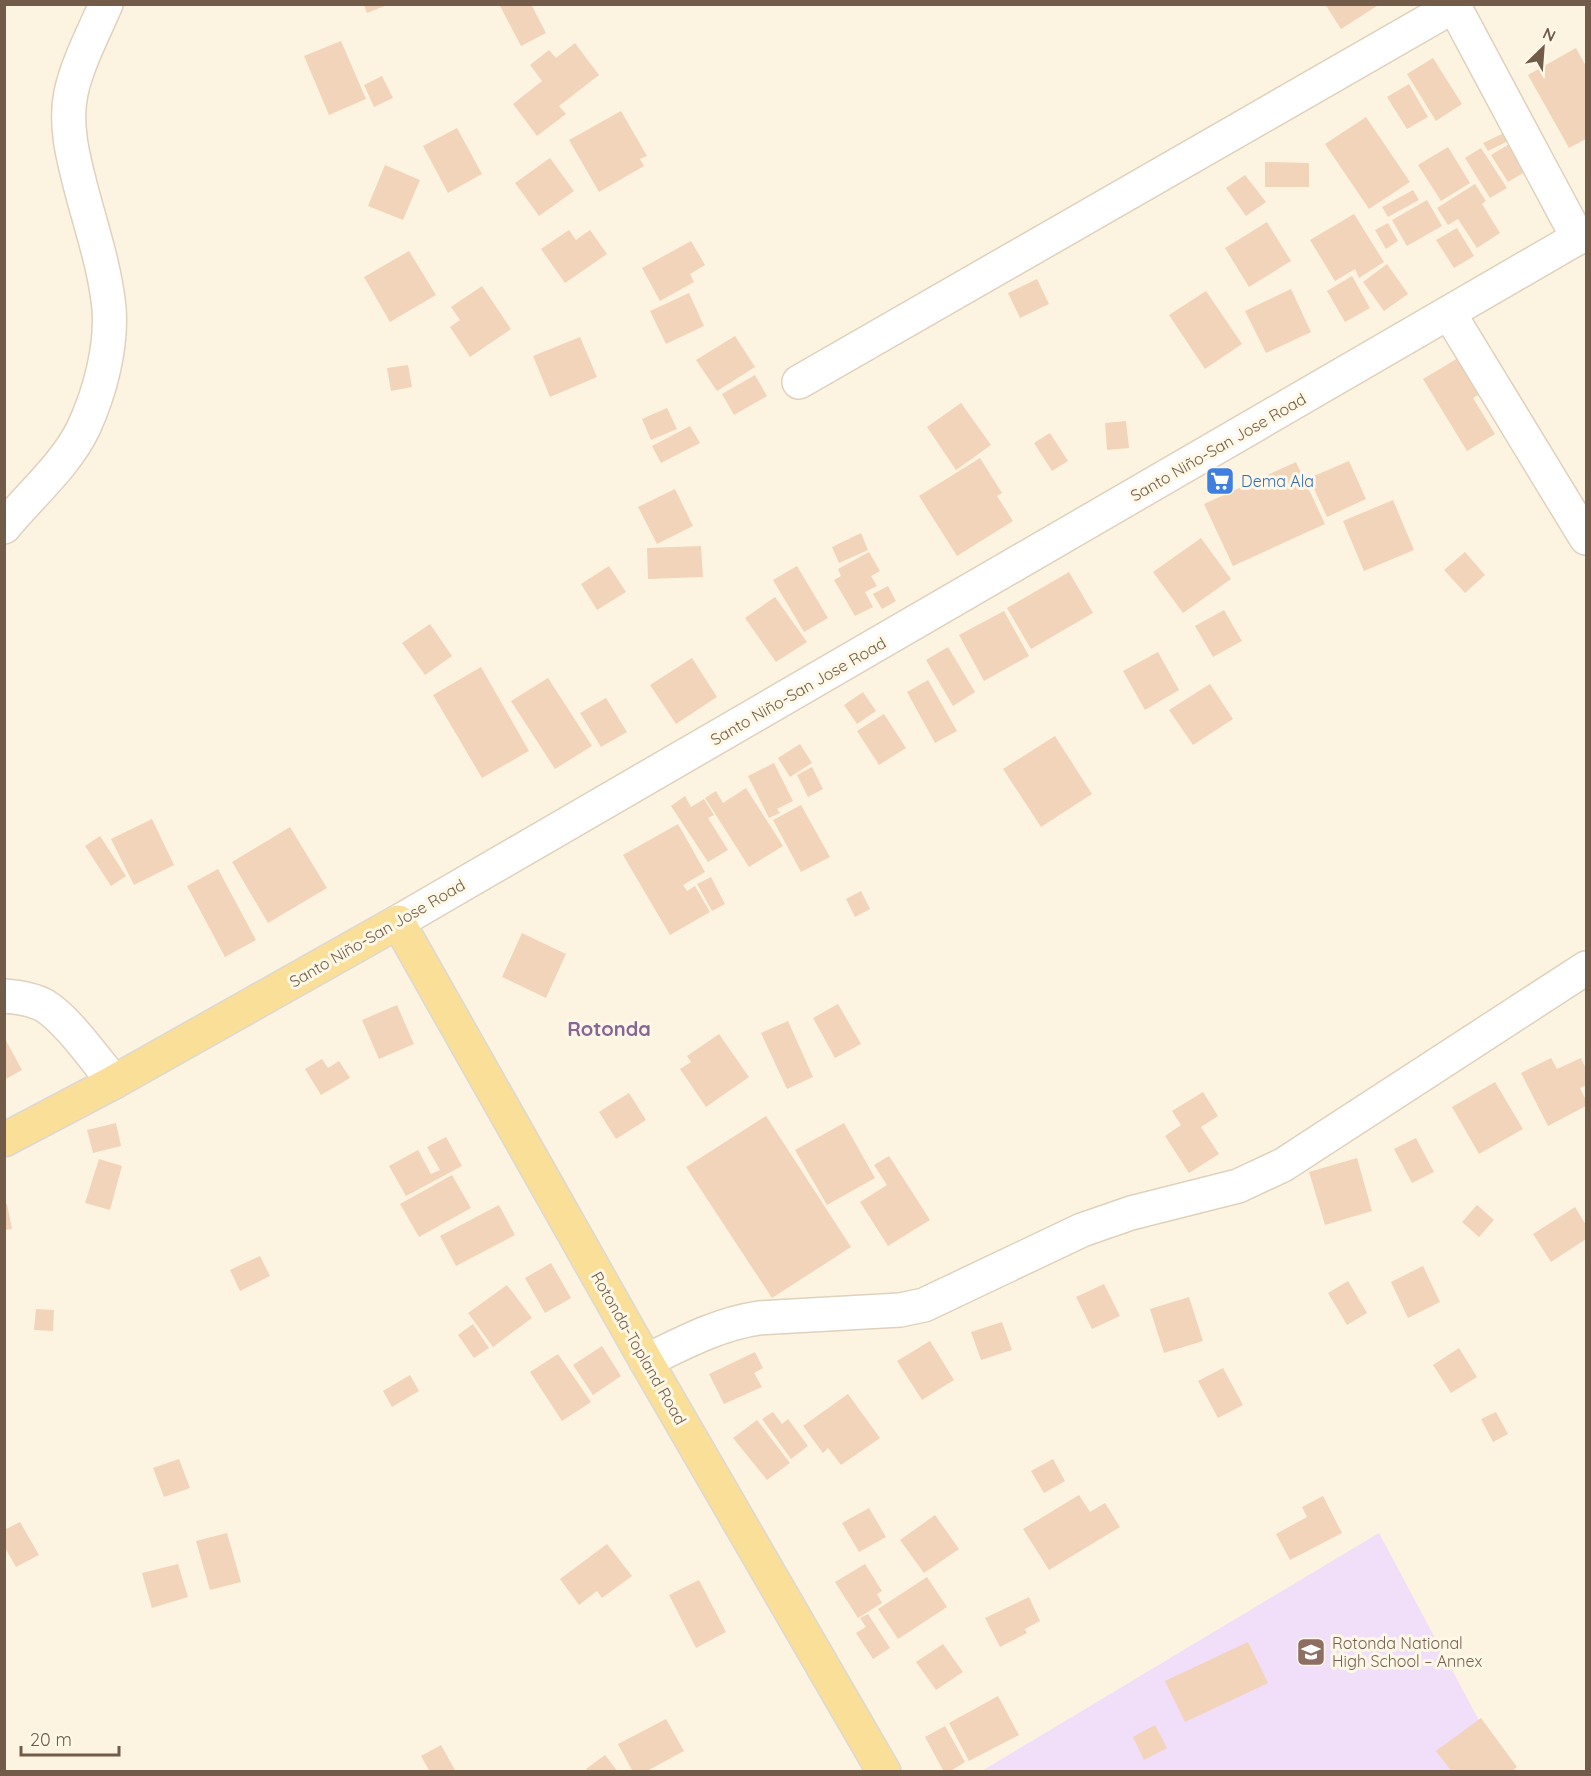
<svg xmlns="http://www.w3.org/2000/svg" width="1591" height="1776" viewBox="0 0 1591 1776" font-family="Quicksand,sans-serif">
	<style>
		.education { fill: #f1def8 }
		.building { fill: #f1d4b9 }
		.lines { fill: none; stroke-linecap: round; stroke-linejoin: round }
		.minor-casing { stroke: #dfd1bd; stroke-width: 36 }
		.major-casing { stroke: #ddd8d3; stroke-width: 36 }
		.minor { stroke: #fff; stroke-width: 33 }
		.major { stroke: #fadf99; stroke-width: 33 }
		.labels { text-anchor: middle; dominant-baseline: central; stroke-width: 6; stroke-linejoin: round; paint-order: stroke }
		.street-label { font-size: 16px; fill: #725b48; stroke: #fff8e6 }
		.shop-label { font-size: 16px; fill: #366cbe; stroke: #fff8e6; text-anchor: start }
		.education-label { font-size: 16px; fill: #785e54; stroke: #fff8e6; text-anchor: start }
		.quarter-label { font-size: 20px; font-weight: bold; fill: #8a6495; stroke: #fff8e6 }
	</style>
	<rect width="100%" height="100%" fill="#fcf4e1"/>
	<!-- education -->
	<path class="education" d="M1379,1533l127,238 -526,1z"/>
	<!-- building -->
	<g class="building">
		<path d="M499,4h32l15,29 -25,13z"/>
		<path d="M1325,4h55l-39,25z"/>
		<path d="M364,5h23l-20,8z"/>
		<path d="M341,41l25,58 -37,16 -25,-59z"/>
		<path d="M575,43l24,32 -40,31 7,8 -29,22 -24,-32 29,-23 -12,-16 19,-15 7,8z"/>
		<path d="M1576,48l10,18v73l-17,9 -41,-73z"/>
		<path d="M1433,58l29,46 -26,17 -29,-47z"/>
		<path d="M382,76l11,22 -19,9 -10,-22z"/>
		<path d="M1409,84l19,33 -21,12 -20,-32z"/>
		<path d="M621,111l26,45 -7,3 4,7 -45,26 -30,-52z"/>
		<path d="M1366,117l44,65 -41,27 -44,-65z"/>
		<path d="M457,128l25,46 -34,19 -25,-47z"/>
		<path d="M1506,132l4,8 -22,11 -5,-8z"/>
		<path d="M1511,143l17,27 -20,12 -17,-27z"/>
		<path d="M1448,147l22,36 -29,18 -23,-36z"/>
		<path d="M1481,148l26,40 -17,10 -25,-40z"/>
		<path d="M550,158l24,33 -35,25 -24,-33z"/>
		<path d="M1265,162l44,1v24h-44z"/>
		<path d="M385,165l35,15 -17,40 -35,-14z"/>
		<path d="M1245,175l21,27 -20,14 -20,-28z"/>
		<path d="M1475,184l11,17 -4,3 18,29 -23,15 -19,-29 -10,6 -11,-17z"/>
		<path d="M1413,190l6,10 -31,17 -6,-10z"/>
		<path d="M1427,200l15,26 -35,20 -15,-26z"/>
		<path d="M1354,214l30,48 -25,16 -4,-9 -20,12 -25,-41z"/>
		<path d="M1267,222l24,39 -42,26 -24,-39z"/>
		<path d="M1388,223l10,18 -12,8 -11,-19z"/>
		<path d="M1457,228l17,28 -20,12 -18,-28z"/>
		<path d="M569,230l7,10 14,-10 17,24 -42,29 -24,-34z"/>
		<path d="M691,241l14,24 -15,9 4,8 -34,19 -18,-33z"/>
		<path d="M409,251l27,44 -46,27 -26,-45z"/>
		<path d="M1387,264l21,30 -24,17 -21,-29z"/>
		<path d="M1352,276l18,32 -25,14 -18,-31z"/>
		<path d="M1037,279l12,25 -29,14 -12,-25z"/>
		<path d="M482,286l29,43 -41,28 -20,-30 10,-7 -9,-13z"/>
		<path d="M1291,289l20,43 -45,21 -21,-42z"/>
		<path d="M1206,291l36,53 -37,25 -36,-54z"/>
		<path d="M689,293l15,33 -38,18 -16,-33z"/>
		<path d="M735,336l20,31 -38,24 -21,-31z"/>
		<path d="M580,337l17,40 -47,20 -17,-41z"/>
		<path d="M1468,352l22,36 -17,10 22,36 -28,17 -44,-72z"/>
		<path d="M408,365l4,22 -21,4 -4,-23z"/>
		<path d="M755,375l12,21 -33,19 -12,-21z"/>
		<path d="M961,403l30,42 -35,25 -29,-43z"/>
		<path d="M667,408l10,21 -26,11 -9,-21z"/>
		<path d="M1126,421l3,27 -22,2 -2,-27z"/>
		<path d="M690,426l10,17 -39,20 -9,-17z"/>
		<path d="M1050,433l18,28 -16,10 -18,-28z"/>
		<path d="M980,458l22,35 -5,3 16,25 -56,35 -38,-60z"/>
		<path d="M1349,461l17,38 -39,18 -18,-39z"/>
		<path d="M1296,462l29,62 -92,42 -29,-62z"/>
		<path d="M675,489l18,37 -36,18 -19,-37z"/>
		<path d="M1393,500l21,50 -50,21 -21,-50z"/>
		<path d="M861,533l7,17 -29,13 -7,-16z"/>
		<path d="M1201,538l30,41 -48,34 -30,-41z"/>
		<path d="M701,546l2,31 -55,2 -1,-31z"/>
		<path d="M869,552l11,19 -9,5 6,10 -12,6 8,15 -18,9 -21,-36 7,-4 -3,-7z"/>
		<path d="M1465,552l20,23 -20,18 -21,-23z"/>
		<path d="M609,566l17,26 -29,18 -16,-26z"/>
		<path d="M797,566l31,52 -24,14 -31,-52z"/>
		<path d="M1069,572l24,41 -62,36 -24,-41z"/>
		<path d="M888,586l8,15 -14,8 -9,-15z"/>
		<path d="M775,597l32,45 -31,20 -31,-44z"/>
		<path d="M1224,610l18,31 -29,16 -18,-31z"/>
		<path d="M1004,611l25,45 -45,25 -25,-46z"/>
		<path d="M430,624l22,32 -27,19 -23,-32z"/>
		<path d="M948,647l27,45 -22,14 -27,-46z"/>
		<path d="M1158,652l21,38 -34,20 -22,-39z"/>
		<path d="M692,658l25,39 -41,27 -26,-39z"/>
		<path d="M481,667l48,84 -47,27 -49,-83z"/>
		<path d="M548,678l44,68 -37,23 -44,-68z"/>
		<path d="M928,680l29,51 -22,12 -28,-51z"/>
		<path d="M1210,684l23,35 -40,26 -24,-35z"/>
		<path d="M863,692l13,19 -19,13 -13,-19z"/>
		<path d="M606,698l21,34 -26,15 -21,-34z"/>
		<path d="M884,714l22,34 -27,17 -22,-34z"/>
		<path d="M1055,736l37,58 -51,33 -38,-58z"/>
		<path d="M800,744l12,19 -22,14 -12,-19z"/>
		<path d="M774,763l19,38 -16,8 3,4 -11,5 -21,-42z"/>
		<path d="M812,767l11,22 -15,8 -11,-22z"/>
		<path d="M746,788l37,58 -34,21 -44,-69 11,-7 7,12z"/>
		<path d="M685,796l6,11 13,-8 10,16 -6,3 20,32 -20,12 -37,-56z"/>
		<path d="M801,805l29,52 -29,15 -28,-52z"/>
		<path d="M152,819l22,46 -40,20 -23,-46z"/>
		<path d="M678,824l27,48 -22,13 4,6 8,-5 15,26 -40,23 -47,-80z"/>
		<path d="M290,827l37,61 -59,35 -36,-61z"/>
		<path d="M100,836l26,40 -15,10 -26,-40z"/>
		<path d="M218,869l38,71 -31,17 -38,-71z"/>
		<path d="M711,877l14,27 -13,7 -15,-27z"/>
		<path d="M861,891l9,18 -15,8 -9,-18z"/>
		<path d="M522,933l44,21 -20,44 -44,-21z"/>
		<path d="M838,1004l23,40 -26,14 -22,-40z"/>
		<path d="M397,1005l17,39 -35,15 -17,-39z"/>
		<path d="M788,1021l25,56 -26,12 -26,-56z"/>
		<path d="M719,1034l30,43 -43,30 -26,-38 11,-7 -4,-6z"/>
		<path d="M4,1037l18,33 -18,10z"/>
		<path d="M1551,1058l6,11 24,-11 5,11v16l-6,3 6,12v6l-38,20 -27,-53z"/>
		<path d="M322,1059l6,9 11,-7 11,17 -29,17 -16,-26z"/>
		<path d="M1495,1082l28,47 -44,25 -27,-47z"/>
		<path d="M1203,1092l15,24 -17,11 18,27 -30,19 -24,-37 16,-11 -9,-14z"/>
		<path d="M629,1093l17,27 -30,19 -17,-27z"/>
		<path d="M766,1116l85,131 -79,51 -86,-131z"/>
		<path d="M116,1123l5,23 -28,7 -6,-23z"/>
		<path d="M844,1123l31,55 -48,27 -32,-55z"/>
		<path d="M446,1137l16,29 -56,30 -17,-30 29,-16 13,24 9,-4 -13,-23z"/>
		<path d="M1416,1138l18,34 -22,11 -18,-34z"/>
		<path d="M889,1156l41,64 -42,26 -28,-44 27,-17 -13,-20z"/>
		<path d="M1357,1158l15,53 -47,14 -16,-53z"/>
		<path d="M99,1159l23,7 -12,44 -25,-7z"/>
		<path d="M452,1175l19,33 -52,29 -19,-33z"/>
		<path d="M4,1204h3l5,25 -8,1z"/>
		<path d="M499,1205l16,30 -59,31 -16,-30z"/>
		<path d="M1477,1205l17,15 -15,17 -17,-15z"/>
		<path d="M1575,1207l11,18v14l-35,23 -18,-28z"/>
		<path d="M260,1256l10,20 -30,15 -10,-21z"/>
		<path d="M551,1263l20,35 -26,15 -20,-35z"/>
		<path d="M1423,1266l17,36 -32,16 -17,-36z"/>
		<path d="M1348,1281l19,32 -20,12 -19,-32z"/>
		<path d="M1104,1284l16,32 -28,13 -16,-32z"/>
		<path d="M507,1285l25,33 -39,29 -25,-34z"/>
		<path d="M1189,1297l14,44 -39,12 -14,-44z"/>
		<path d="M36,1309l18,1 -1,21 -19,-1z"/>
		<path d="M1002,1322l10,28 -31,10 -10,-28z"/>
		<path d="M473,1324l16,24 -15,10 -16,-23z"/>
		<path d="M930,1341l24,39 -32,20 -25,-39z"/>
		<path d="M602,1346l19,30 -28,19 -20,-30z"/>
		<path d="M1459,1348l18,29 -26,16 -18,-28z"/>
		<path d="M755,1352l8,16 -9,5 8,14 -38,17 -15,-30z"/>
		<path d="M558,1354l33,48 -29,19 -32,-49z"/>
		<path d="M1223,1368l20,37 -25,13 -20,-37z"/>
		<path d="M410,1375l9,16 -27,16 -9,-16z"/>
		<path d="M848,1394l32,44 -39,27 -13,-17 -5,5 -20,-27z"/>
		<path d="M773,1412l9,12 6,-5 20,27 -17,13 -29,-40z"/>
		<path d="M1496,1412l12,22 -15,8 -12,-23z"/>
		<path d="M757,1420l33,43 -23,17 -34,-42z"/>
		<path d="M179,1459l11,29 -26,9 -11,-29z"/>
		<path d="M1053,1459l12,22 -21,12 -13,-22z"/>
		<path d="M1079,1495l11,17 15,-9 15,24 -71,43 -26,-41z"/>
		<path d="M1323,1496l19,37 -52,27 -14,-26 31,-17 -5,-10z"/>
		<path d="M869,1508l17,29 -27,15 -17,-29z"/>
		<path d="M935,1515l24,34 -35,24 -24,-33z"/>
		<path d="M20,1522l19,33 -23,12 -12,-21v-16z"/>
		<path d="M227,1533l14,49 -31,8 -14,-49z"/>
		<path d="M607,1544l25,32 -30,22 -5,-7 -18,14 -19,-26z"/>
		<path d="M178,1564l10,33 -36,11 -10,-35z"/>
		<path d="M865,1564l17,27 -5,3 5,9 -24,15 -23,-36z"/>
		<path d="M927,1577l20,30 -49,32 -20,-30z"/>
		<path d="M699,1580l27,52 -30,16 -27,-53z"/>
		<path d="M1029,1597l11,24 -15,8 2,4 -27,14 -15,-29z"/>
		<path d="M868,1614l22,34 -17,11 -17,-26 10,-6 -6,-9z"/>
		<path d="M1248,1642l20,41 -83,39 -20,-41z"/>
		<path d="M943,1644l20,28 -27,18 -20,-28z"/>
		<path d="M998,1696l21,39 -50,26 -20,-38z"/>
		<path d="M1481,1718l36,49 -6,5h-59l-16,-21z"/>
		<path d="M666,1719l18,32 -39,21h-12l-15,-28z"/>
		<path d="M1155,1725l12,23 -23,12 -11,-23z"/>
		<path d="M945,1726l20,36 -16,10h-5l-19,-35z"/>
		<path d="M441,1745l15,27h-26l-9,-16z"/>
		<path d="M605,1755l13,17h-30l-2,-3z"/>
	</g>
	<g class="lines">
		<!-- minor casing -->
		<g class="minor-casing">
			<g id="minor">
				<path d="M1453,4l125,234"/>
				<path d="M1449,313l137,225"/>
				<path d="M799,382l655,-376"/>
				<path d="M4,527c27,-33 62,-62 80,-100 16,-35 28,-80 25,-119 -4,-40 -17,-78 -27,-116 -8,-31 -18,-66 -11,-99 6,-29 23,-61 35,-89"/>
				<path d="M398,922l1188,-689"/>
				<path d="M4,996c14,1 29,3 41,10 22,13 52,56 69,76"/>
				<path d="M646,1361c37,-18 72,-37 113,-43l141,-8 24,-5 158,-75 49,-17 107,-27 45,-21 303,-197"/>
			</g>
		</g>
		<!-- major casing -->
		<g class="major-casing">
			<path id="major" d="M4,1140l110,-58 284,-160 248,439 238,411"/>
		</g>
		<!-- minor -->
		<use href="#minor" class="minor"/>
		<!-- major -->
		<use href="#major" class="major"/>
	</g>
	<!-- icons -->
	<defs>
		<g id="supermarket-square" transform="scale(1.5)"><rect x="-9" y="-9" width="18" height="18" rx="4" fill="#3f7fe0" stroke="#fff8e6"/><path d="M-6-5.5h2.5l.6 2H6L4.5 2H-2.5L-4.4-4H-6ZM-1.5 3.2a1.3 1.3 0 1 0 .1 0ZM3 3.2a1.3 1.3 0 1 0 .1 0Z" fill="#fff"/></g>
		<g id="school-square" transform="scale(1.5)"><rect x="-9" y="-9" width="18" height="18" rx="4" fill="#8d6e63" stroke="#fff8e6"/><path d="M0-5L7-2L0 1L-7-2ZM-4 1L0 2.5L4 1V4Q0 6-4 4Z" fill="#fff"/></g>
	</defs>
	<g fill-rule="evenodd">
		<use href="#supermarket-square" x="1220" y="481"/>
		<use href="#school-square" x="1311" y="1652"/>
	</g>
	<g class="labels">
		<!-- street labels -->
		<g class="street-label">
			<text transform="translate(1218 447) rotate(-30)">Santo Niño-San Jose Road</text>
			<text transform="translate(798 691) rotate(-30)">Santo Niño-San Jose Road</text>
			<text transform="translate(377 933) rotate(-30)">Santo Niño-San Jose Road</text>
			<text transform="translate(639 1348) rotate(60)">Rotonda-Topland Road</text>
		</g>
		<!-- shop labels -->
		<g class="shop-label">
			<text x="1241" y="481">Dema Ala</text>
		</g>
		<!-- education labels -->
		<g class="education-label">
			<text x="1332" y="1643">Rotonda National<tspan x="1332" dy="18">High School – Annex</tspan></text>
		</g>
		<!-- quarter labels -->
		<g class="quarter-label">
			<text x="609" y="1028">Rotonda</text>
		</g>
	</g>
	<!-- border -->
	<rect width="1591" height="1776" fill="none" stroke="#725b48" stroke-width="12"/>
	<!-- north arrow -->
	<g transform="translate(1543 48) rotate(25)" stroke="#fff8e6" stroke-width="4.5" paint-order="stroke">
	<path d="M0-4.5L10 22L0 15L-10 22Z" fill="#725b48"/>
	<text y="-9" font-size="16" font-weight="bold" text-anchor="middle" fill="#725b48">N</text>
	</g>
	<!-- scale -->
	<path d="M21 1746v9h98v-9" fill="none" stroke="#725b48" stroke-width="3"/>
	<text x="30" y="1746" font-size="18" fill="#725b48" stroke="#fff8e6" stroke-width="4.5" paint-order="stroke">20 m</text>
</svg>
